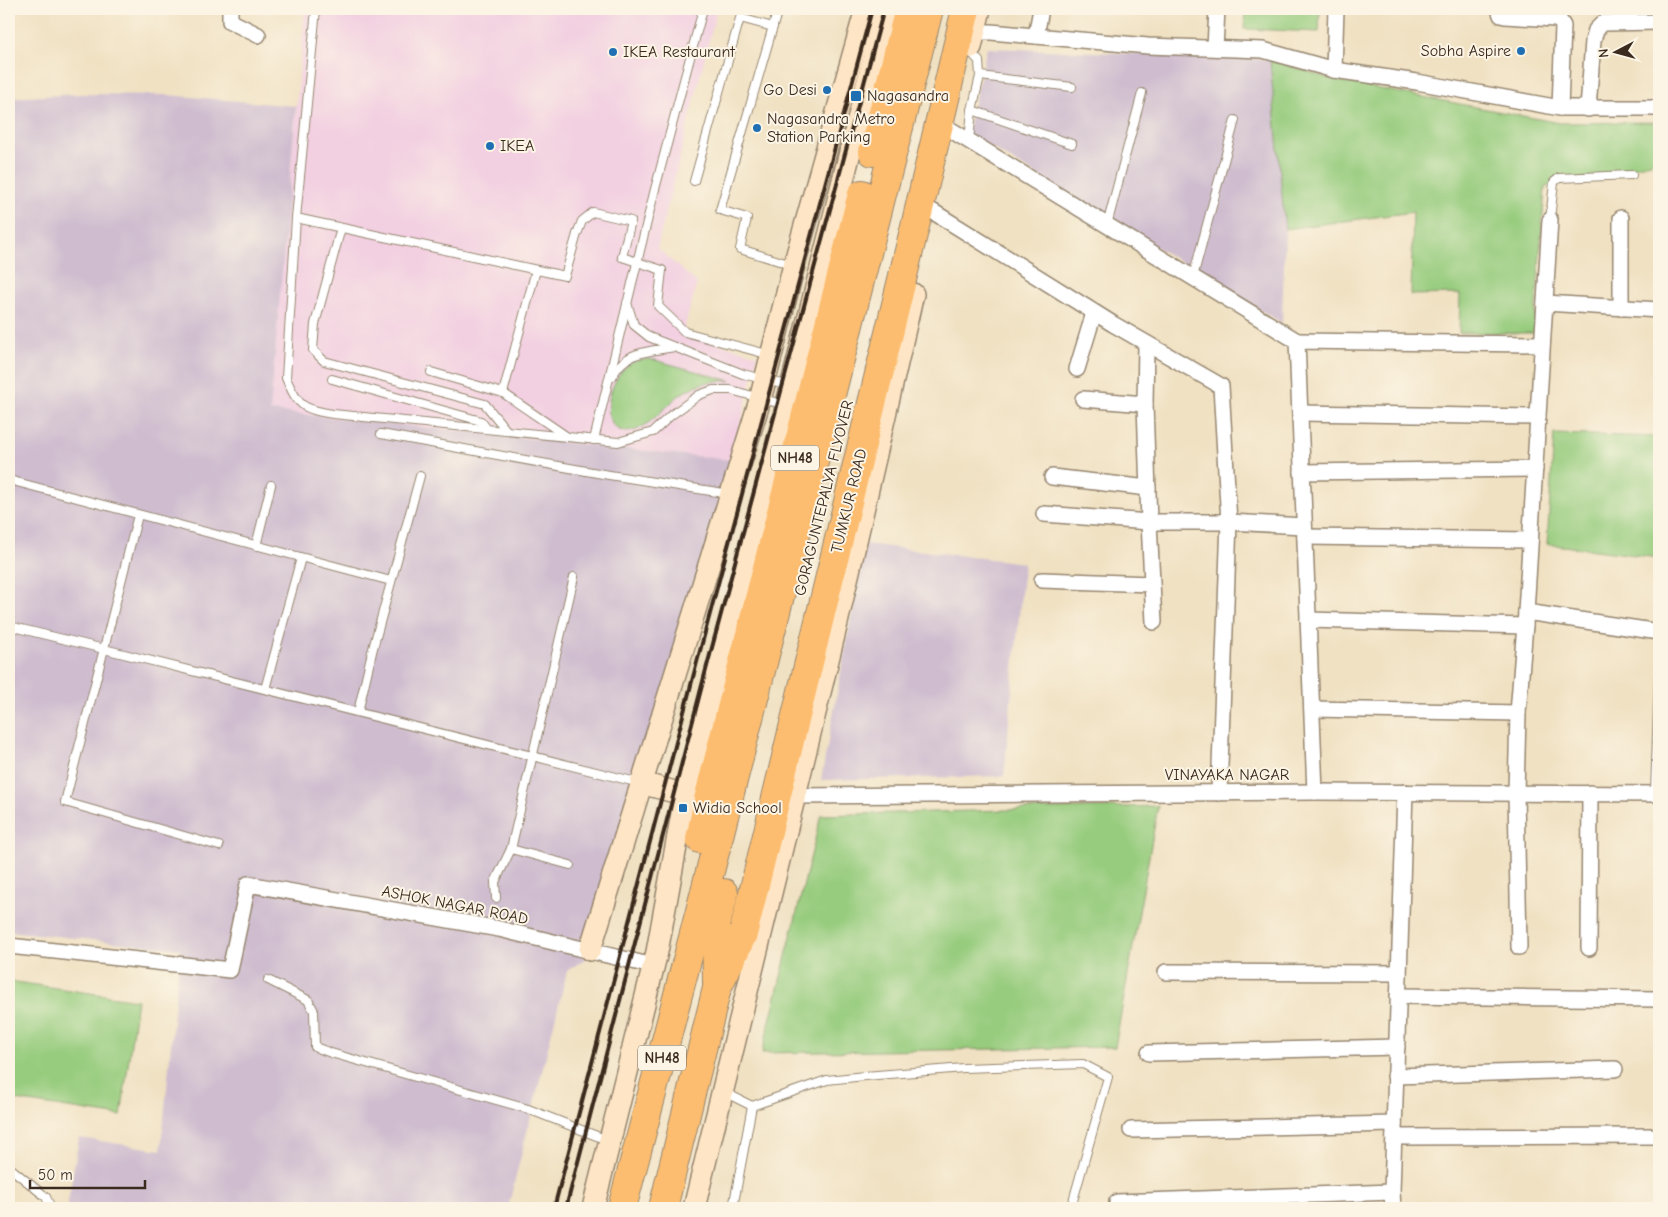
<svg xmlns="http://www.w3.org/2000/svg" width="1668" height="1217" viewBox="0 0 1668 1217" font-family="'Comic Neue',sans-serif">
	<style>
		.built { fill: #f2cfe1 }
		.industrial { fill: #cfbdcf }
		.green { fill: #97cc7e; stroke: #697b4e }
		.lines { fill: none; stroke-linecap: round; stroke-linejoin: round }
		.lane-casing { stroke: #968670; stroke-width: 10 }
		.street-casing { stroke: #968670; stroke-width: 18 }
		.secondary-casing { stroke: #968670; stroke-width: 24 }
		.highway-casing { stroke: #968670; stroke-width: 30 }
		.lane { stroke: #fff; stroke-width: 8 }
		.street { stroke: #fff; stroke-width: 15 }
		.secondary { stroke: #fee5c5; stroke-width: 21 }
		.highway { stroke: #fcbd6f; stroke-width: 28 }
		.rail { stroke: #3b2a1e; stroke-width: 4 }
		.poi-dot { fill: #1f6fb2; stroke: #fcf5e5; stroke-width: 2 }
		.labels { text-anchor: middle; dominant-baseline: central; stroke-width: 4; stroke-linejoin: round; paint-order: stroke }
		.shield { fill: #fcf5e5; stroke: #75675a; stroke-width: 1 }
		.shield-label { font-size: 15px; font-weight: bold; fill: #3b2a1e }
		.poi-label { font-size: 16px; fill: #3b2a1e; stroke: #fcf5e5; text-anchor: start }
		.street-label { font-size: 16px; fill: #3b2a1e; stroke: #fcf5e5 }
	</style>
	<rect width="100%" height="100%" fill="#fcf5e5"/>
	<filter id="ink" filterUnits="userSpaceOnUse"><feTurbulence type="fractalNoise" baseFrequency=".02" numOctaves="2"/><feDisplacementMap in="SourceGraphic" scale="10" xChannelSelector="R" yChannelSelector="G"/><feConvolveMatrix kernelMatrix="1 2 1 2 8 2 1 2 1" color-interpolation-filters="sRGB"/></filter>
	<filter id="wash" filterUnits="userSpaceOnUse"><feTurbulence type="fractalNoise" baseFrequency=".0096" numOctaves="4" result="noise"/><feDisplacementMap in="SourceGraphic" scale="20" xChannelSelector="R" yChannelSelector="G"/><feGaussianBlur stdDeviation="1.12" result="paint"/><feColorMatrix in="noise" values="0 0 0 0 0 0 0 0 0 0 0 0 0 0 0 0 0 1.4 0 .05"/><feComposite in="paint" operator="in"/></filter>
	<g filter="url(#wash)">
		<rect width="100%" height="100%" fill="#f0e1c2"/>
		<!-- built -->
		<path class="built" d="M305,9h412l-60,239 40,35 -14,50 75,22 -27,105 -462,-49z"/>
		<!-- industrial -->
		<g class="industrial">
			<path d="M987,48l283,11 15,170 -3,94 -315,-190z"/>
			<path d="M80,94l87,1 129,11 -26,305 461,49 -133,490 -31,21 -59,237h-441l12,-70 82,12 19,-201 -171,-18v-833z"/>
			<path d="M865,544l159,19 -20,213 -183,4z"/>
		</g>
		<!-- green -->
		<g class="green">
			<path d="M1245,9h75l-1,23 -75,-3z"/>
			<path d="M1270,59l63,21 227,43 99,-1v39l-114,26 -11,146h-75l1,-39 -49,1 2,-83 -128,17z"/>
			<path d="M648,359l7,1 76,21c-17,-1 -33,2 -47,11 -16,10 -42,46 -62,39 -25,-9 -11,-53 5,-65 6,-5 13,-6 21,-7z"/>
			<path d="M1554,434l105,3v121l-112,-14z"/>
			<path d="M1158,806l-43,241 -353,6 59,-238z"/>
			<path d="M9,981l128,19 -16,116 -112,-17z"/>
		</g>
	</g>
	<g filter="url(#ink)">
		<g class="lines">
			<!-- lane casing -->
			<g class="lane-casing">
				<g id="lane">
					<path d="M316,9l-20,209 -10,160c12,28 16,31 47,36l285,28 35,-10 17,-16 29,-21 14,-5h18l54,15"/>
					<path d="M778,9l-58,201 27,8 -7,31 52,16"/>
					<path d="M980,76l92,11"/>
					<path d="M972,110l100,34"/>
					<path d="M969,140l3,-30 8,-34 -1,-15 -9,-10"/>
					<path d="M694,181l46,-163 33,9"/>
					<path d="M296,218l269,58 12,-42 5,-13 11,-9 38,9 -9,36 40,13 -4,36 27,26 85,23"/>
					<path d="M1550,220l4,-38 5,-4 73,-3"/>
					<path d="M1107,225l35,-132"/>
					<path d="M341,228l-26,96 -2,26 11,11 161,43 22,27"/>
					<path d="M1193,277l42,-157"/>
					<path d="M627,303l7,22 15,12 94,37 47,12"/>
					<path d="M431,372l72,21 63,43"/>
					<path d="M612,377c13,-27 36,-25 62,-30"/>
					<path d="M332,379l149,42 6,8"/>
					<path d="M503,393l33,-123"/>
					<path d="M381,434l222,40 127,20"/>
					<path d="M594,440l60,-247 49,-184"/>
					<path d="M9,480l382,101"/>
					<path d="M138,515l-73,287 154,44"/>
					<path d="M256,546l15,-61"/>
					<path d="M9,626l95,23 536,134"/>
					<path d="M265,689l36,-131"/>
					<path d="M358,712l14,-60 48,-176"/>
					<path d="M1655,794l4,-121"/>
					<path d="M570,865l-59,-16 63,-272"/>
					<path d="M496,898l-1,-16 16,-33"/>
					<path d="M268,980l40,20 6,11 1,36 16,6 197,56 79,31"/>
					<path d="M724,1092l28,14 -19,102"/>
					<path d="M752,1106l75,-26 38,-4 99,-8 119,-4 25,13 -37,131"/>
					<path d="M9,1167l37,30 5,11"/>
				</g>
			</g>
			<!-- street casing -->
			<g class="street-casing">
				<g id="street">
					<path d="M230,9v12l28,14"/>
					<path d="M1499,9l2,6 4,1 50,3 5,2 3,5 -3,82"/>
					<path d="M975,32h16l157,14 115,4 71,20 83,12 143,26h99"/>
					<path d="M1036,36l5,-27"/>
					<path d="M1215,48l2,-39"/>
					<path d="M1334,70l2,-61"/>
					<path d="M1588,109l5,-68 3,-11 7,-7 56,-1"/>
					<path d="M951,130l346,211"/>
					<path d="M932,211l181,113 108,62 8,136 -10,271"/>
					<path d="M1621,218v90"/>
					<path d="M1545,303l114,7"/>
					<path d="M1077,369l17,-56"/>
					<path d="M1083,399l62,5"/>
					<path d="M1301,413l237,4"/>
					<path d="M1302,472l233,-3"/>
					<path d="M1052,477l96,11"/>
					<path d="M1044,514l105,8 -4,-118 1,-60"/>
					<path d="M1305,537l225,3"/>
					<path d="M1042,580l109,4"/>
					<path d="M1526,612l133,20"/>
					<path d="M1308,620l217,6"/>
					<path d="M1154,622l-5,-100h80l75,4"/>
					<path d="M1312,709l206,4"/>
					<path d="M1315,792l-18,-451 245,3"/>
					<path d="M795,796l520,-4 344,2"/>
					<path d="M9,946l221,24 18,-86 251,45 154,37"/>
					<path d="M1519,947l-3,-154 2,-80 8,-101 24,-392"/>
					<path d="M1589,948l1,-155"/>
					<path d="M1166,972l233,1"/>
					<path d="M1398,996l261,3"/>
					<path d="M1149,1053l248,-6"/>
					<path d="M1395,1076l220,-7"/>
					<path d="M1131,1130l263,-6"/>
					<path d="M1394,1137l265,-1"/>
					<path d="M1117,1202l275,-10"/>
					<path d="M1393,1208l-1,-16 13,-400"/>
				</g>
			</g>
			<!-- secondary casing -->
			<g class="secondary-casing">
				<g id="secondary">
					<path d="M971,47l9,-38"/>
					<path d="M641,783l45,12"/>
					<path d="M590,950l170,-550 34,-135 72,-256"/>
					<path d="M593,1208l64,-256 26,-144 90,-349 113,-450"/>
					<path d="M694,1208l143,-585 76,-329"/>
				</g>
			</g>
			<!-- highway casing -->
			<g class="highway-casing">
				<g id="highway">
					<path d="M873,152l36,-143"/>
					<path d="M700,839l8,-39 154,-606"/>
					<path d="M717,982l-1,-58 8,-31"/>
					<path d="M622,1208l79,-301 228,-898"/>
					<path d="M663,1208l54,-220 26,-54 174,-716 49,-209"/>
				</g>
			</g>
			<!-- lane -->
			<use href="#lane" class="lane"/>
			<!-- street -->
			<use href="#street" class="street"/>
			<!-- secondary -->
			<use href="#secondary" class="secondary"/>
			<!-- highway -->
			<use href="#highway" class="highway"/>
			<!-- rail -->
			<g class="rail">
				<path d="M554,1208l143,-546 175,-653"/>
				<path d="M566,1208l141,-542 177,-657"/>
			</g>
		</g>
	</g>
	<!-- markers -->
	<g class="poi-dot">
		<circle cx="1521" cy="51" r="5"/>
		<circle cx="613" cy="52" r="5"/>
		<circle cx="827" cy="90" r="5"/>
		<rect x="850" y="90" width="12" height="12" rx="2.5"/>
		<circle cx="757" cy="128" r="5"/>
		<circle cx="490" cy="146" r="5"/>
		<rect x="678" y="803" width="10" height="10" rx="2.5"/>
	</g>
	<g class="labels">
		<!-- shield labels -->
		<g class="shield">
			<rect x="771" y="445.5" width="48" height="25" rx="4"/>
			<rect x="638" y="1045.5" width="48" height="25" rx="4"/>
		</g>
		<g class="shield-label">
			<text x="795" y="458">NH48</text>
			<text x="662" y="1058">NH48</text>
		</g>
		<!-- poi labels -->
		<g class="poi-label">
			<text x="1511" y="51" text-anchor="end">Sobha Aspire</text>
			<text x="623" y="52">IKEA Restaurant</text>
			<text x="817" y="90" text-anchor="end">Go Desi</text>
			<text x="867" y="96">Nagasandra</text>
			<text x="767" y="119">Nagasandra Metro<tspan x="767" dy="18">Station Parking</tspan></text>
			<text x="500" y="146">IKEA</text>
			<text x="693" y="808">Widia School</text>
		</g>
		<!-- street labels -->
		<g class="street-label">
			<text transform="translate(824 498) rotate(-76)">GORAGUNTEPALYA FLYOVER</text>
			<text transform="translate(849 501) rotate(-76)">TUMKUR ROAD</text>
			<text x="1227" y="775">VINAYAKA NAGAR</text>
			<text transform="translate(455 905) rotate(11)">ASHOK NAGAR ROAD</text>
		</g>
	</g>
	<!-- margin -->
	<rect width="1668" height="1217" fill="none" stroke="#fcf5e5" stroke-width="30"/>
	<!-- north arrow -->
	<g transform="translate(1616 52) rotate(264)" stroke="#fcf5e5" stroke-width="4" paint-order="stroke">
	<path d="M0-4L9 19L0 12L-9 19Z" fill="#3b2a1e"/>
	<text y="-8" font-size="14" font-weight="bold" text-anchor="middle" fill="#3b2a1e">N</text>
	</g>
	<!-- scale -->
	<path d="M30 1180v8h115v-8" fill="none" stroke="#3b2a1e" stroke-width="2.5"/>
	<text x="38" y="1180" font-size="15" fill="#3b2a1e" stroke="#fcf5e5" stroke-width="4" paint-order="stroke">50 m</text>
</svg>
